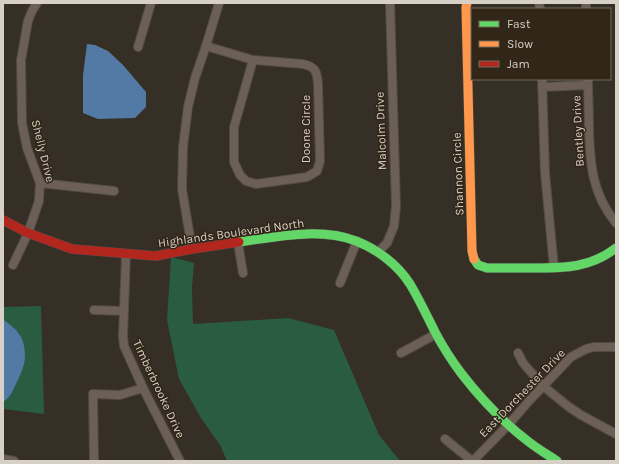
<svg xmlns="http://www.w3.org/2000/svg" width="619" height="464" viewBox="0 0 619 464" font-family="Karla,sans-serif">
	<style>
		.green { fill: #2a5c41 }
		.water { fill: #527aa5 }
		.lines { fill: none; stroke-linecap: round; stroke-linejoin: round }
		.street-casing { stroke: #514b45; stroke-width: 10 }
		.fast-casing { stroke: #514b45; stroke-width: 10 }
		.slow-casing { stroke: #514b45; stroke-width: 10 }
		.jam-casing { stroke: #514b45; stroke-width: 10 }
		.street { stroke: #6c6056; stroke-width: 8 }
		.fast { stroke: #63d668; stroke-width: 9 }
		.slow { stroke: #ff974d; stroke-width: 9 }
		.jam { stroke: #b3261e; stroke-width: 9 }
		.labels { text-anchor: middle; dominant-baseline: central; stroke-width: 3; stroke-linejoin: round; paint-order: stroke }
		.street-label { font-size: 12px; fill: #d7d0c7; stroke: #312617 }
	</style>
	<rect width="100%" height="100%" fill="#352f26"/>
	<!-- green -->
	<g class="green">
		<path d="M171,257l23,6 -2,24 1,37 95,-6 46,12 45,105 21,26h-173l-7,-16 -19,-27 -22,-39 -12,-59z"/>
		<path d="M41,306l3,108 -41,-5v-7c6,-4 10,-11 13,-17l4,-50 -2,-3 -15,-13v-12z"/>
	</g>
	<!-- water -->
	<g class="water">
		<path d="M87,44l8,1 13,6 15,14 23,27v15l-11,11 -37,1 -15,-6v-38z"/>
		<path d="M3,319c5,5 13,9 16,15 3,3 4,8 5,12 3,14 -1,23 -7,36 -4,8 -6,15 -14,20z"/>
	</g>
	<g class="lines">
		<!-- street casing -->
		<g class="street-casing">
			<g id="street">
				<path d="M539,3l1,6"/>
				<path d="M586,3v6"/>
				<path d="M206,46l47,14"/>
				<path d="M138,47l13,-44"/>
				<path d="M253,60l50,4c13,3 14,8 15,20l2,77 -3,10 -10,6 -51,7 -10,-3 -6,-6 -6,-13v-35z"/>
				<path d="M542,79l3,94 9,95"/>
				<path d="M588,79c0,16 1,33 1,49 1,36 3,66 27,95"/>
				<path d="M542,87l46,-2"/>
				<path d="M40,183l74,8"/>
				<path d="M238,243l5,30"/>
				<path d="M192,249l-10,-60 1,-42 5,-40 7,-29 11,-32 13,-43"/>
				<path d="M378,252l9,-9 7,-17 2,-20 -6,-203"/>
				<path d="M126,254l-3,82 1,10 19,42 37,73"/>
				<path d="M13,265l15,-32 11,-32 1,-18 -13,-35 -5,-25 -1,-63 7,-39 4,-10 5,-8"/>
				<path d="M340,283l17,-42"/>
				<path d="M94,310l30,1"/>
				<path d="M401,353l35,-19"/>
				<path d="M518,353l5,10 20,23 26,21 12,8 35,19"/>
				<path d="M445,439l27,22"/>
				<path d="M3,459l11,2"/>
				<path d="M94,461l-1,-67 27,1 23,-7"/>
				<path d="M473,461l36,-37 20,-23 42,-44 15,-8 8,-2h22"/>
			</g>
		</g>
		<!-- fast casing -->
		<g class="fast-casing">
			<g id="fast">
				<path d="M239,242c38,-5 80,-15 117,-1 21,8 42,24 54,43 9,15 17,32 25,48 8,15 17,29 26,41 20,26 43,50 68,69 9,7 19,13 28,19"/>
				<path d="M474,259l4,6 9,3c16,0 31,0 47,0 31,0 56,0 82,-20"/>
			</g>
		</g>
		<!-- slow casing -->
		<g class="slow-casing">
			<path id="slow" d="M467,3l-1,4 6,244 2,8"/>
		</g>
		<!-- jam casing -->
		<g class="jam-casing">
			<path id="jam" d="M3,220l25,13 44,16 84,7 36,-7 47,-7"/>
		</g>
		<!-- street -->
		<use href="#street" class="street"/>
		<!-- fast -->
		<use href="#fast" class="fast"/>
		<!-- slow -->
		<use href="#slow" class="slow"/>
		<!-- jam -->
		<use href="#jam" class="jam"/>
	</g>
	<g class="labels">
		<!-- street labels -->
		<g class="street-label">
			<text transform="translate(306 129) rotate(-90)">Doone Circle</text>
			<text transform="translate(381 131) rotate(-92)">Malcolm Drive</text>
			<text transform="translate(578 131) rotate(-93)">Bentley Drive</text>
			<text transform="translate(43 151) rotate(76)">Shelly Drive</text>
			<text transform="translate(458 174) rotate(-92)">Shannon Circle</text>
			<text transform="translate(231 233) rotate(-8)">Highlands Boulevard North</text>
			<text transform="translate(159 389) rotate(65)">Timberbrooke Drive</text>
			<text transform="translate(522 393) rotate(-46)">East Dorchester Drive</text>
		</g>
	</g>
	<!-- border -->
	<rect width="619" height="464" fill="none" stroke="#d7d0c7" stroke-width="8"/>
	<!-- legend -->
	<rect x="471" y="8" width="140" height="72" fill="#312617" stroke="#736a5d"/>
	<rect x="479" y="21" width="20" height="6" fill="#63d668" stroke="#736a5d"/>
	<text x="507" y="28" font-size="12" fill="#d7d0c7">Fast</text>
	<rect x="479" y="41" width="20" height="6" fill="#ff974d" stroke="#736a5d"/>
	<text x="507" y="48" font-size="12" fill="#d7d0c7">Slow</text>
	<rect x="479" y="61" width="20" height="6" fill="#b3261e" stroke="#736a5d"/>
	<text x="507" y="68" font-size="12" fill="#d7d0c7">Jam</text>
</svg>
